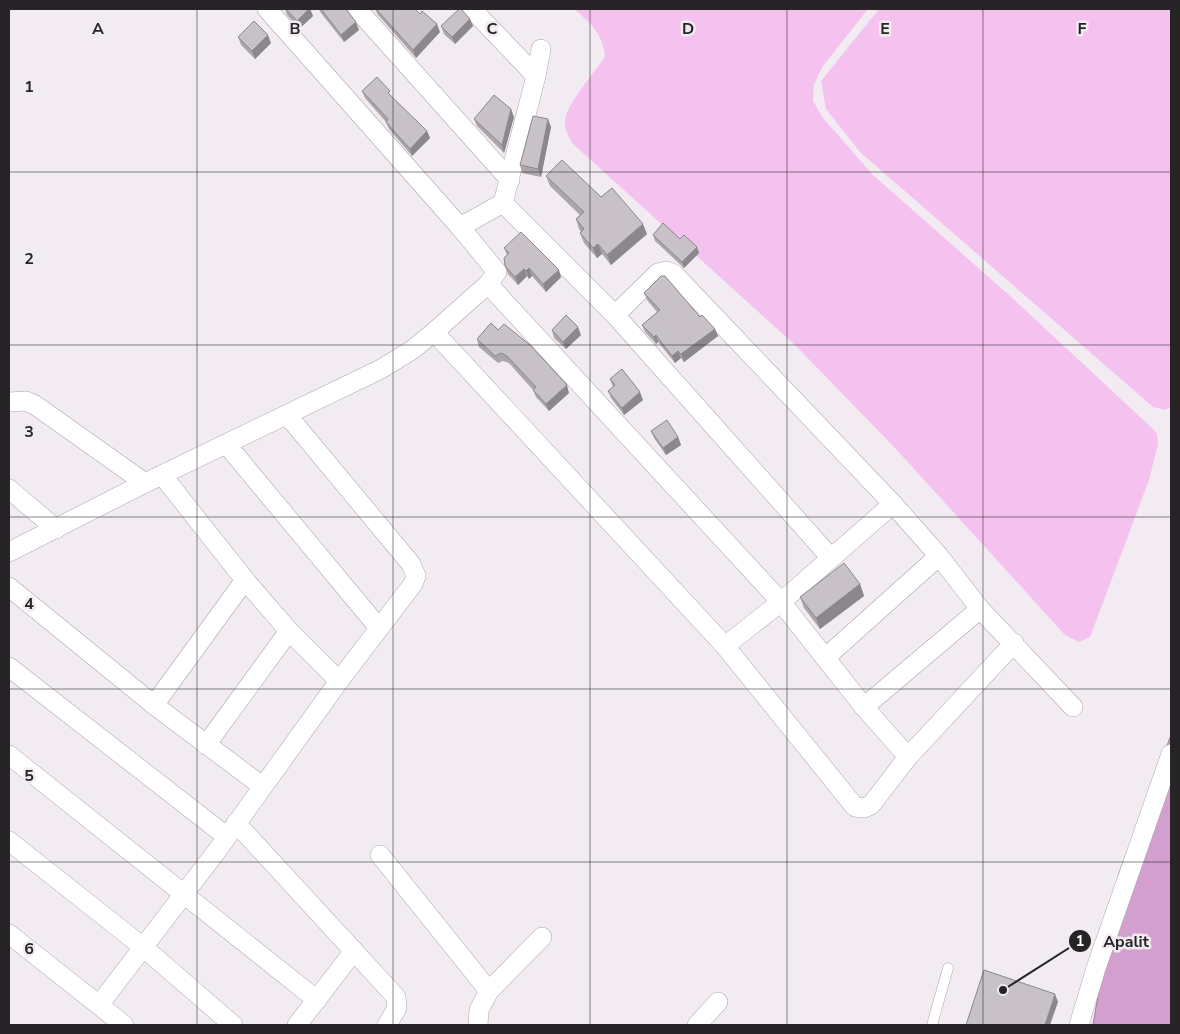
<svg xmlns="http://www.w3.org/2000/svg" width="1180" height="1034" viewBox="0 0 1180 1034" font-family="'Nunito Sans',sans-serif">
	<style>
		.green { fill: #f5c2f0 }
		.water { fill: #d39fcf; stroke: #9f7a9c }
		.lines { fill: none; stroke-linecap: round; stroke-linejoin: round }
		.lane-casing { stroke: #aca5ab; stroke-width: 11 }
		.street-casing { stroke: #aca5ab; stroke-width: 20 }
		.lane { stroke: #fff; stroke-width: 10 }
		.street { stroke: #fff; stroke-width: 19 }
		.wall { fill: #aca6ab }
		.shaded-wall { fill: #8c878b }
		.building { fill: #c8c1c7; stroke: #8c878b }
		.grid { fill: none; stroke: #262426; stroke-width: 1; stroke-opacity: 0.55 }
		.grid-label { font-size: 16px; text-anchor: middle; font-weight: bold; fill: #262426; stroke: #f2ebf1; stroke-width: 5; stroke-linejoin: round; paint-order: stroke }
		.leader { fill: none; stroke: #262426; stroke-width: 2 }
		.callout-dot { fill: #262426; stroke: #f2ebf1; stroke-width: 2 }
		.mark-label { font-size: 15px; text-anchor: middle; font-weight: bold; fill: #fff }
		.callout-label { font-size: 16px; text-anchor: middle; font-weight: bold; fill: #262426; stroke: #f2ebf1; stroke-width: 5; stroke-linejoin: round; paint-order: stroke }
	</style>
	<rect width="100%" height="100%" fill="#f2ebf1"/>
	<!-- green -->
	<g class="green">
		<path d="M574,9h294l-45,57 -9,18 -1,17 10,17 50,57 136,120 143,133 5,6 1,10 -9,36 -59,157 -11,5 -14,-7 -170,-187 -99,-102 -224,-203c-4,-8 -8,-14 -7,-23 3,-18 29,-47 40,-63 -2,-23 -14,-34 -31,-48z"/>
		<path d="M879,9h292v397l-5,4 -13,-3 -293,-255 -34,-43 -5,-28z"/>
	</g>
	<!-- water -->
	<path class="water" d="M1171,735v290h-78l26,-152z"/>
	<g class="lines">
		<!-- lane casing -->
		<g class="lane-casing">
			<path id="lane" d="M932,1025l16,-57"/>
		</g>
		<!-- street casing -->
		<g class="street-casing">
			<g id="street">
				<path d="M267,9l193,218 37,45 -9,12 -54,48 291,314 130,161 9,1 7,-3 37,-48 106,-114"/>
				<path d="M357,9l153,171"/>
				<path d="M472,9l64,67"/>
				<path d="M503,203l112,112 216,243"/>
				<path d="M460,227l43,-24 33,-127 5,-27"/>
				<path d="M488,284l293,318 83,105 44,50"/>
				<path d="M615,315l43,-42 8,-2 8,3 219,230 46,52 41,53 93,98"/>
				<path d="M9,402l17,-1 9,4 110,78"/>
				<path d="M227,445l152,183"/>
				<path d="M162,475l83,105 44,51 50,50"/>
				<path d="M9,489l47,40"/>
				<path d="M9,552l136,-69 236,-114 31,-19 22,-18"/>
				<path d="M9,587l145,118 108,81"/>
				<path d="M725,646l56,-44 112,-98"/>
				<path d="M825,658l114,-102"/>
				<path d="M9,667l217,169"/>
				<path d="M154,705l91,-125"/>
				<path d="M864,707l116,-98"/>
				<path d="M206,745l83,-114"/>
				<path d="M9,755l308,245"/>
				<path d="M236,823l160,174 1,11 -10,17"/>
				<path d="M9,841l134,106 90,78"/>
				<path d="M380,855l109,136"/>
				<path d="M9,934l115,91"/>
				<path d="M99,1005l117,-153 123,-171 74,-97 3,-8 -5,-12 -123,-148"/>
				<path d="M297,1025l57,-74"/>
				<path d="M478,1025l1,-15 10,-19 53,-54"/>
				<path d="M697,1025l21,-23"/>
				<path d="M1079,1025l17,-57 75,-214"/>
			</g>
		</g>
		<!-- lane -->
		<use href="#lane" class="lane"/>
		<!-- street -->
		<use href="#street" class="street"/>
	</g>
	<!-- wall -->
	<g class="wall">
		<path d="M285,9h25l3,7 -14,13 -12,-14z"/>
		<path d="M319,9h27l13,21 -15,12 -23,-29z"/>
		<path d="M375,9l45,5 20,18 -24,26 -38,-43z"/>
		<path d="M470,19l3,7 -18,18 -11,-10 -3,-8z"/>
		<path d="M238,37l33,6 -16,16 -14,-14z"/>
		<path d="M362,91l30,6 35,34 3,7 -18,18 -23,-27 -3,-7 -21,-24z"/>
		<path d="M514,117l-10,36 -27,-27 -3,-7z"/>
		<path d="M551,127l-10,50 -19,-4 -2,-8z"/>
		<path d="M546,176l55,21 46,37 -36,31 -9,-11 -5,4 -13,-15 -4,-10 1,-1 -2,-3 -3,-10 4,-4 -30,-29z"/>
		<path d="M653,235l27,4 17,8 2,6 -15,15 -29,-27z"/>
		<path d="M504,248l57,29 -15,15 -14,-16 -3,3 -2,-3 -9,9 -10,-11 -3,-8 2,-11z"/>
		<path d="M644,293l56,24 15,12 3,7 -34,26 -3,-4 -6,5 -17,-21 -2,2 -11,-12 -3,-7 15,-13 -10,-12z"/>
		<path d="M491,323l78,70 -20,18 -13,-14 -3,-7 -24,-27 -6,-2 -5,2 -19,-16 -2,-8z"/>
		<path d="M552,330l29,5 -15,14 -12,-11z"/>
		<path d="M610,379l33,21 -19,15 -13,-17 -3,-7 5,-4z"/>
		<path d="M651,431l27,6 3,8 -15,10 -12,-17z"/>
		<path d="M860,584l4,12 -44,33 -16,-21 -4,-11z"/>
	</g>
	<!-- shaded-wall -->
	<g class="shaded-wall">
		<path d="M309,9h1l3,7 -14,13 -2,-8z"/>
		<path d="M470,19l3,7 -18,18 -3,-7z"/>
		<path d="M356,22l3,8 -15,12 -3,-7z"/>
		<path d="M437,24l3,8 -24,26 -3,-8z"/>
		<path d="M268,35l3,8 -16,16 -3,-8z"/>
		<path d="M511,109l3,8 -10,36 -2,-8z"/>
		<path d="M548,119l3,8 -10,50 -3,-8z"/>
		<path d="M427,131l3,7 -18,18 -2,-7z"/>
		<path d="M643,224l4,10 -36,31 -4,-10z"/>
		<path d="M598,244l4,10 -5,4 -4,-10z"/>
		<path d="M697,247l2,6 -15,15 -2,-6z"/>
		<path d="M529,268l3,8 -3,3 -3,-8z"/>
		<path d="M524,269l3,7 -9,9 -3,-8z"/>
		<path d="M559,270l2,7 -15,15 -3,-8z"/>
		<path d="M578,327l3,8 -15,14 -3,-7z"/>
		<path d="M715,329l3,7 -34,26 -3,-8z"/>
		<path d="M656,335l2,7 -2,2 -2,-7z"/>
		<path d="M678,351l3,7 -6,5 -3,-7z"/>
		<path d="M567,385l2,8 -20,18 -3,-7z"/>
		<path d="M640,392l3,8 -19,15 -2,-7z"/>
		<path d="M678,437l3,8 -15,10 -3,-7z"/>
		<path d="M860,584l4,12 -44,33 -4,-11z"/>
		<path d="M1055,994l3,8 -8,23h-5z"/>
	</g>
	<!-- building -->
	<g class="building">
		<path d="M286,9h23l-12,12z"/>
		<path d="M321,9h25l10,13 -15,13z"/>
		<path d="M376,9h39l5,5 2,-3 15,13 -24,26z"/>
		<path d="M459,9h2l9,10 -18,18 -11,-11z"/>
		<path d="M254,21l14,14 -16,16 -14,-14z"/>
		<path d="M377,77l13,14 -2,2 39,38 -17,18 -24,-27 2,-3 -26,-28z"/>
		<path d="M494,95l17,14 -9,36 -28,-26z"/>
		<path d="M533,116l15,3 -10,50 -18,-4z"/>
		<path d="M562,160l39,37 11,-9 31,36 -36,31 -9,-11 -5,4 -13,-15 4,-4 -8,-10 8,-7 -38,-36z"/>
		<path d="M663,223l17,16 4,-4 13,12 -15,15 -29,-27z"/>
		<path d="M521,232l38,38 -16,14 -14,-16 -3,3 -2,-2 -9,8 -10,-11 -1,-8 5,-5 -5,-5z"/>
		<path d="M661,276h4l35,41 2,-2 13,14 -34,25 -3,-3 -6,5 -16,-21 -2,2 -12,-12 18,-15 -16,-17z"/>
		<path d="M566,315l12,12 -15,15 -11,-12z"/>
		<path d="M491,323l7,7 6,-6 26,21 37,40 -21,19 -13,-14 3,-3 -29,-31 -6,-3 -6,3 -18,-17z"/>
		<path d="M622,369l18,23 -18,16 -14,-17 7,-6 -5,-6z"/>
		<path d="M667,420l11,17 -15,11 -12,-17z"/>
		<path d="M844,563l16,21 -44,34 -16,-21z"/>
		<path d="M984,970l71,24 -10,31h-79z"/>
	</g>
	<!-- grid -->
	<path class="grid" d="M197,9v1016M393,9v1016M590,9v1016M787,9v1016M983,9v1016M9,172h1162M9,345h1162M9,517h1162M9,689h1162M9,862h1162"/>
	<g class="grid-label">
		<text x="98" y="34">A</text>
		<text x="295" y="34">B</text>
		<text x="492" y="34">C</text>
		<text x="688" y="34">D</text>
		<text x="885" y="34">E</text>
		<text x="1082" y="34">F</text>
		<text x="29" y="92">1</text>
		<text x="29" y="264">2</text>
		<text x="29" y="437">3</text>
		<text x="29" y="609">4</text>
		<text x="29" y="781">5</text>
		<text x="29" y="954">6</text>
	</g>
	<!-- callouts -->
	<path class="leader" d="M1003 990L1080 941"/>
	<g class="callout-dot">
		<circle cx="1003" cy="990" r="5"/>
		<circle cx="1080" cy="941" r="12"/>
	</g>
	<g class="mark-label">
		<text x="1080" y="946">1</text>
	</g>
	<g class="callout-label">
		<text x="1126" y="947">Apalit</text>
	</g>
	<!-- border -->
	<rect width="1180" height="1034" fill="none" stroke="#262426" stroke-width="20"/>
</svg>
